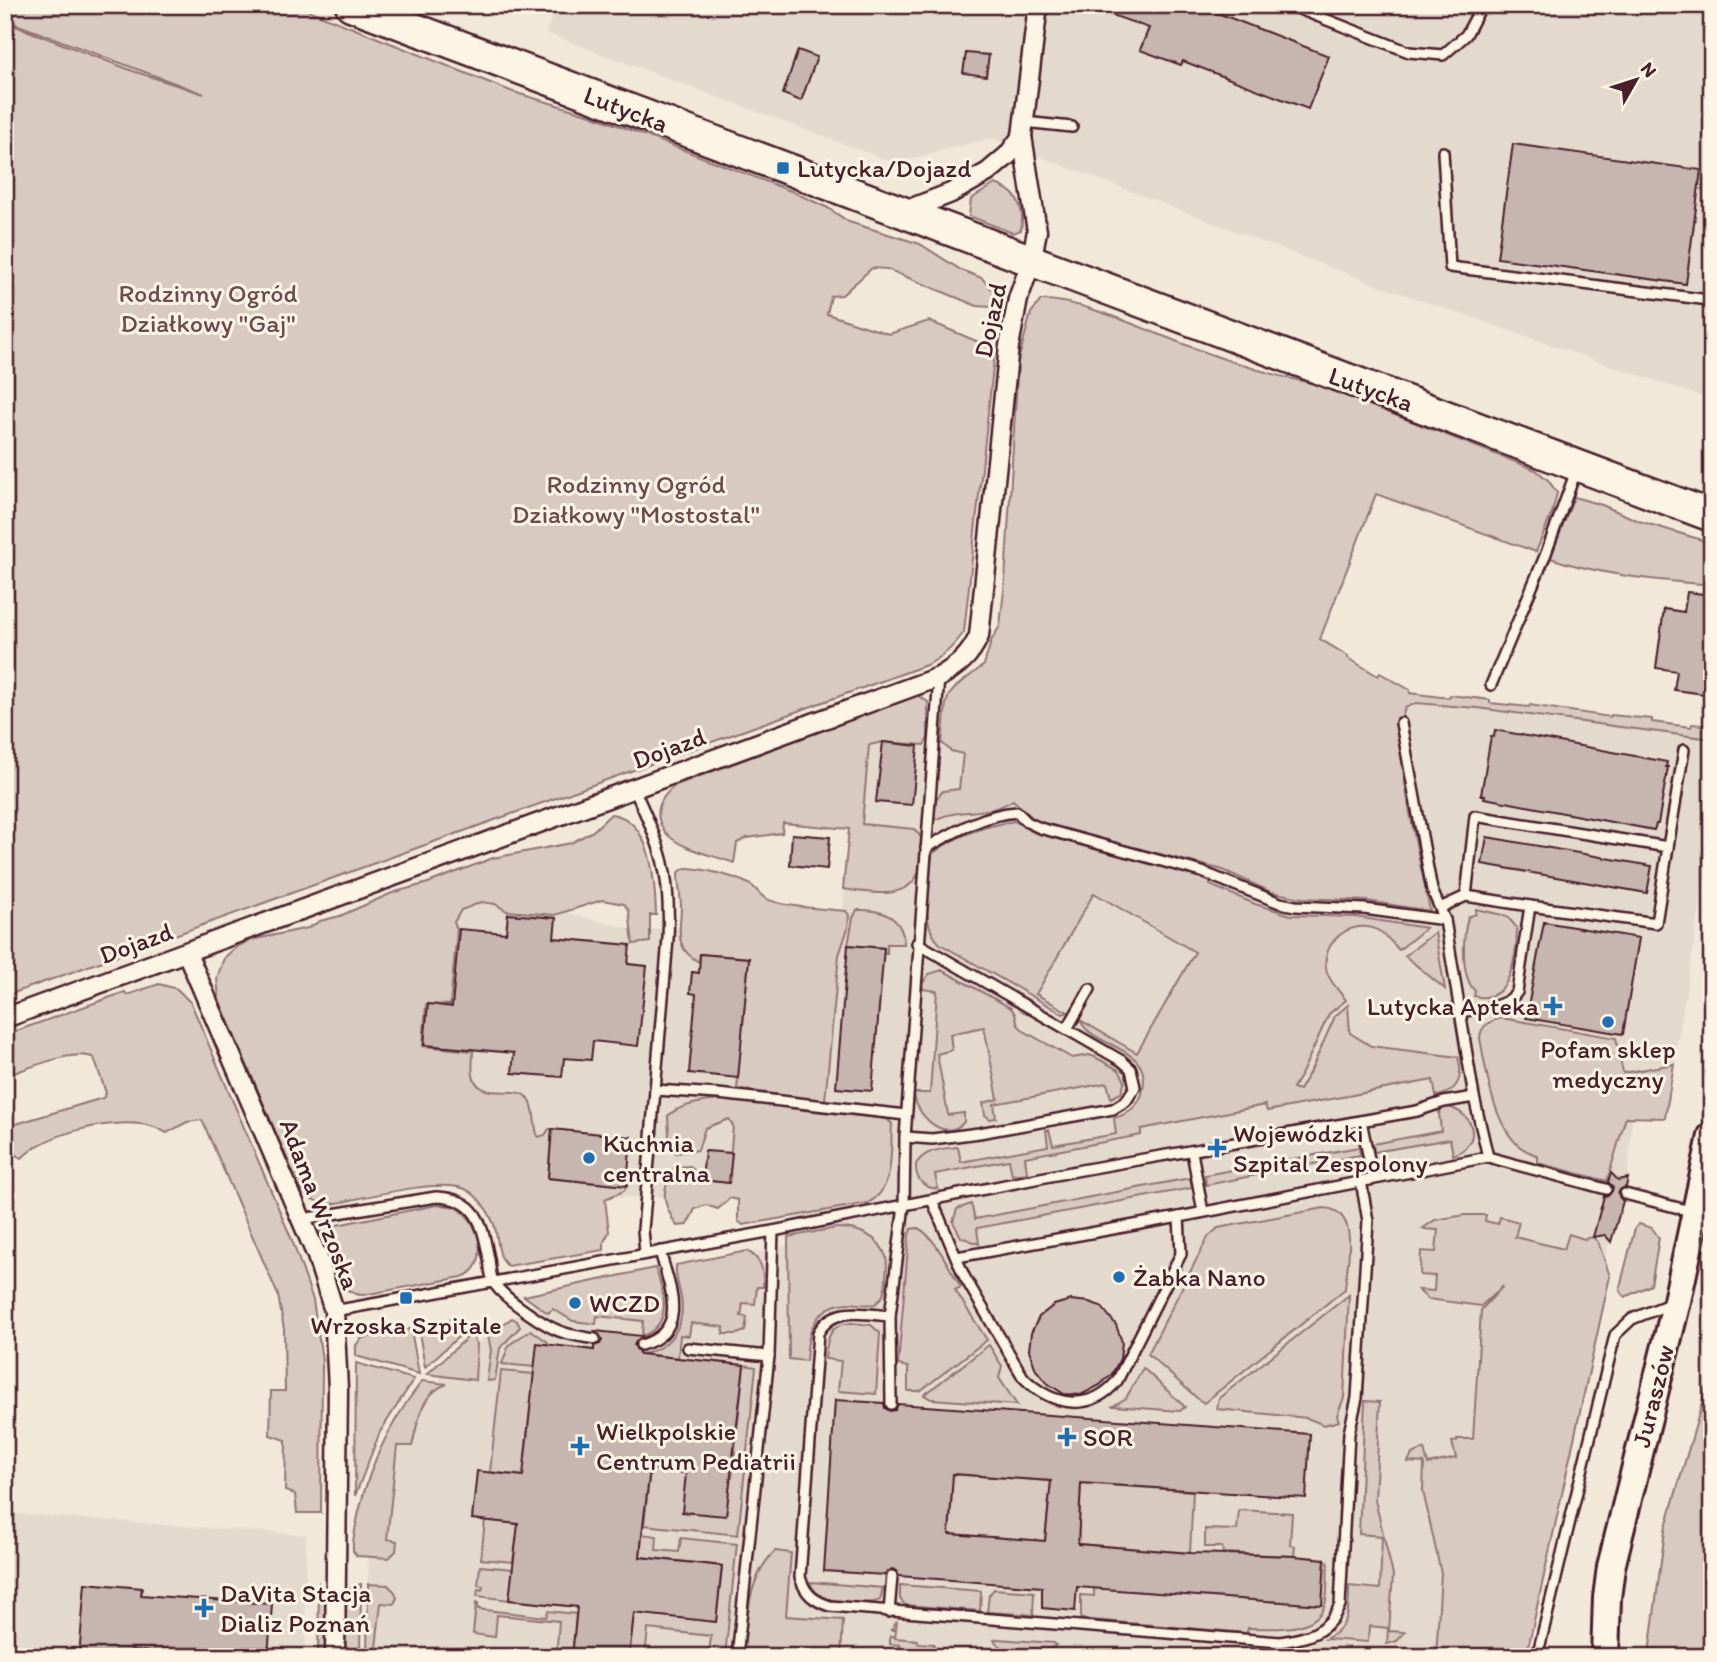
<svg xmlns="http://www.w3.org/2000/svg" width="1717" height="1662" viewBox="0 0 1717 1662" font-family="Itim,sans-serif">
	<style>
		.built { fill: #e4d9cd }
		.green { fill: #d8cac0; stroke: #917476; stroke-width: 2 }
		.building { fill: #c7b6af; stroke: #4a1f2b; stroke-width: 2; fill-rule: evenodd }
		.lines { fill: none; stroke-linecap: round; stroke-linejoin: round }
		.lane-casing { stroke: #4a1f2b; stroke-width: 14 }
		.street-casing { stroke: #4a1f2b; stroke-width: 23 }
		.secondary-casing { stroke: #4a1f2b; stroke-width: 32 }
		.primary-casing { stroke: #4a1f2b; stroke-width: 35 }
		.lane { stroke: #fcf5e5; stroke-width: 9 }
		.street { stroke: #fcf5e5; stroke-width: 18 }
		.secondary { stroke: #fcf5e5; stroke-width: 26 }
		.primary { stroke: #fcf5e5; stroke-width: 30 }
		.poi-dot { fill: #1f6fb2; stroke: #fcf5e5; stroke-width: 2.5 }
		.labels { text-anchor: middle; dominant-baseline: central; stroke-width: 6; stroke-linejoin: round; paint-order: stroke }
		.street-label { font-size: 26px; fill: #4a1f2b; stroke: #fcf5e5 }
		.poi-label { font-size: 26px; fill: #4a1f2b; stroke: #fcf5e5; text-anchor: start }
		.park-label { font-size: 26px; fill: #6e4a50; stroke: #fcf5e5 }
	</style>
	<rect width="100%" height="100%" fill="#f1e8da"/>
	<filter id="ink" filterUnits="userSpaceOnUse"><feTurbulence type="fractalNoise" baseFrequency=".0143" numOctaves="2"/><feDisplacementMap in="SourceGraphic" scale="14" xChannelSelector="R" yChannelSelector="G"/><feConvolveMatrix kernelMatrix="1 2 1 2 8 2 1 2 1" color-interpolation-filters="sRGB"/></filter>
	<g filter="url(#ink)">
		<!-- built -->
		<g class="built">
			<path d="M556,5h1156v395l-338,-116 -383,-146 -96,25 -349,-130z"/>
			<path d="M1393,680l17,10v3l39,5 1,-3 40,5v3l39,4 1,-2 80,12 1,-2 41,4v3l39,5 1,-3 20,2v109l-47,283 -33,-1 -4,61 -6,31 -14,38 -107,410h-1134l1,-99 19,-98 50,-78 23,-23 28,-24 47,-31 59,-21 193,-37 56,-334 11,-164 144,-66z"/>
			<path d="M495,895l144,36 110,-12 65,15 -34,260 -191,4 -73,-10 -125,-90 14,-175z"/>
			<path d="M5,1513l301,22 -1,122h-300z"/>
		</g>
		<!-- green -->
		<g class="green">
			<path d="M5,5h290l218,87 78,23 200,76 37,17 21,14 71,22 41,26 21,8 13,15 -3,14 -15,-1 -90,-37 -15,-1 -30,27 -11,1 -4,18 62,20 40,-13 66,28 -31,283c-10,14 -19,23 -35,32l-924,332v-974l128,49 71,23 -199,-74z"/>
			<path d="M995,184c23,7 30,23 26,46l-8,3 -44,-17 2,-17z"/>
			<path d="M1041,300c35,-1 89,23 122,36 50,20 100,38 153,48l220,86 12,10 9,13 -5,20 -16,39 -160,-58 -56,145 28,17v2l30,18 2,-3 30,17v3l39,5 1,-3 40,5v3l39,4 1,-2 80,12 1,-2 41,4v3l39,5 1,-3 20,2v13l-235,-31 -61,-5 -11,5c-15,35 17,160 25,203l-63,-10 -65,-3 -31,-6 -48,-22 -162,-41 -26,-9 -22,-20c-25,17 -53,7 -79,20l2,-21 7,-8 16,-2 4,-35 -12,-3 -9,-8 4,-39 3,-9 8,-9 27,-21 8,-26 8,-13 5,-45 13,-220 13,-48z"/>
			<path d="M1574,497l28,8 37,16 73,22v42c-55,-5 -109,-9 -162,-27z"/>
			<path d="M917,695l11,7v36l-4,7 -41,-3 -14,3 -7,79 52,5 7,8c-1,11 2,29 -4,39 -14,25 -51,16 -74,13l6,-60 -66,-6 -1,10 -35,5 -10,5 -3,20c-16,-6 -32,-9 -47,-16 -31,-13 -40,-40 -11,-62z"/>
			<path d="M611,814c41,5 44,68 45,101h-6v27l-17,2 -4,-33 -5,-7 -22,-4 -47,15 -48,-4 -12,-7 -13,-2 -21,8 -7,12 3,8 -7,75 -24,-1 -3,42 50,5c0,8 -2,20 1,28 10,23 42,4 55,20 7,9 4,26 9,38l7,-2 4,-6h3l-4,49 79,8 -3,5 -19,8 4,33 -5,10v8l-96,16c-12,-8 -9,-31 -15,-44 -5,-12 -16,-28 -28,-33 -28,-11 -101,9 -133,15 -16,-1 -27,-6 -35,-21l-78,-184 -2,-21 7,-20 12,-11 15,-7 57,-12 12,-7 20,-5 52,-23 36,-10 65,-25 78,-15 22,-12z"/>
			<path d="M1014,821l21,12 162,42 14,6 -1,4 45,19 36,11 65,2 70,11 -27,22c-6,-6 -13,-15 -20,-19 -26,-15 -61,12 -52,41 3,10 13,20 19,28l-17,14 -27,59 -9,15 6,2 13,-22 23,-52 13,-11 2,28 21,13 87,11c6,20 0,36 -22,39l-3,-16 -166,31 -2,-6 -124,24v6l-116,22 2,16 -15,2 -3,-15 -74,14 3,15c-15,-1 -23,-10 -22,-25 10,-15 26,-15 42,-17l3,15 87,-16 -2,-16h3l4,15 63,-11 -2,-16c12,-3 24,-11 28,-24 14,-50 -49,-44 -62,-74l57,33 58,-101 -101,-59 -58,101 32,18 -5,2 -123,-70c-22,-21 -10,-61 -8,-90 24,-19 52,-28 82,-33z"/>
			<path d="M685,868c17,0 48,8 64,16 6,3 10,10 16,14 15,9 62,11 81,13l3,4 -1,13 -9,27 -14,146 -88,-12 12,-131 -49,-4 -1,8c-25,-14 -19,-30 -18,-54 0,-12 -3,-23 -3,-35z"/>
			<path d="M1476,909l31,7 10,12c0,26 -6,78 -43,68l1,-5c-15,-15 -12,-55 -7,-74l8,-3z"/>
			<path d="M857,910c24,-1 46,6 47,34h-17v9h-3v-5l-36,-3 5,-27z"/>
			<path d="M1435,932l10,57 -40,-33z"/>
			<path d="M942,970l69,38 4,6 3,11 6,6 48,27 17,-3 6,2 24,13 6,11 -4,12 -10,5 -4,-15 -113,21 2,14 -6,1 -5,-4 -2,-12 15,-4 -14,-72 -34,7 2,16 -15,4 11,61 16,-2v9c-20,22 -49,-8 -50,-29h16l7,-102 -14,-2 -1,-5 7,-10z"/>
			<path d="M159,984l18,5 14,14 101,237 21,60 9,60 -1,153h-24l-2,-19 -10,-3 1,-51 -16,-5 1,-44h14l-1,-62 -6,-34 -76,-175 -15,2 -20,11c-5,-2 -11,-6 -16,-7 -34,-9 -104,6 -129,32l-17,-8v-18l11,-8 80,-24 7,-2 3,-5 -12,-35c-20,-10 -67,11 -89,18v-41l120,-43 2,3z"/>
			<path d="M1502,1018l114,20 7,35 51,-9 -9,54 -39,-1 -19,64 -69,-18v-7c-6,-3 -13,-5 -19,-10 -26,-23 -33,-75 -39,-108 1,-13 10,-17 22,-20z"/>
			<path d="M731,1099l73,11 83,9 5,5c-2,27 4,64 -24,79l-125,22 -5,-4v-21l-8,-2 -12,11 -12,-4 -11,4 -8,16 -10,1c-15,-23 -17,-35 -2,-59l15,-1 12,14 26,3 5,-57 -4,-7 -24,9 -7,22 -22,3 -7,-17 -1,-20c12,-13 46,-16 63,-17z"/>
			<path d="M1448,1107c28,7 34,38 5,48l-3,-16 -76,13 -1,-8 68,-13 -2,-18 3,-5z"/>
			<path d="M1359,1147l1,8 -154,30 -1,-10z"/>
			<path d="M1190,1178l2,10 -215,40 2,16 -18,-7 -8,-15 4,-13 14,-5 4,15z"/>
			<path d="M437,1205c7,0 15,0 21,4 23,13 33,58 4,68l-99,18c-28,-1 -36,-38 -44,-60l3,-7z"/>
			<path d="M1324,1208c37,2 23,56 21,81l-141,114 -6,-4 -50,-45 60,-117 10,-9z"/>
			<path d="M1465,1215h21l-1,6 13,3 2,-7 19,5 -4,15 49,12 5,-15 15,5 9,-2 5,5 12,34 -84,381h-90l5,-84 -18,-82 1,-28 -16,-1 4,-8 12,-5 4,15 28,-6 -4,-16 5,-1v-2h16l8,-129 22,-24 -22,20 -53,-7 -10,-9 16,1 1,-15 -15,-1 1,-24 15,1 2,-22 -16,-1 13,-9z"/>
			<path d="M1639,1224l13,4 7,10 -8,47 -26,12 -5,-6v-4l15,-59z"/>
			<path d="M836,1228c20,-1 44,8 50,29 2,7 0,16 0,22 -1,11 -1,18 -11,25 -9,2 -18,-1 -28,-1 -33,3 -40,30 -41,58l-17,-2 -1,-122z"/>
			<path d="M918,1228c17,8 32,42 43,59l-6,3 32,50 -67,51h-12v-24l-10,-2 11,-130 2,-6z"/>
			<path d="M747,1251c15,8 17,20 16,36h-6l-2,17 -12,-1 -2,13 6,1 -2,14 -8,3h-14l1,-7 -33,-4 -2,13 -9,-1 -2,23 -38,-4c29,-4 46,-28 41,-56 -2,-11 -6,-22 -5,-33z"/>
			<path d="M655,1268c10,24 18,57 -13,68l1,-15 -46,-5 -1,8 -23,-3 -20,-12 -5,4 -24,-17z"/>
			<path d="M1349,1295l-5,103 -7,17 2,6 -15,4 -17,-7 -90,-9 2,-11z"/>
			<path d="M512,1318l5,3 3,6 -20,21 -5,32 -8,1 4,-31 -3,-15z"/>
			<path d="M451,1319l16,10 -42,38 -7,-40 30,-5z"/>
			<path d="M851,1323l20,2 9,8 -4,61 -38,-3 3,-30 -16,-2c2,-19 3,-35 26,-36z"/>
			<path d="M411,1329l8,45 -63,-18v-11l6,-7z"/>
			<path d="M531,1330l17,12 -13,25 -33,-3 7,-19z"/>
			<path d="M471,1334l6,10 -2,36 -48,-6z"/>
			<path d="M989,1345l13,21 -3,12 18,27 -86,-6 -7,-4z"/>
			<path d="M356,1363l58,16 -34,53 -25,64z"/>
			<path d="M744,1365l12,2 -18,168 -94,-10 6,-56 82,9z"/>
			<path d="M1143,1368l42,39 -5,4 -67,-5 13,-8z"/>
			<path d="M1712,1369v288h-61l-1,-11 15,-116z"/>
			<path d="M501,1371l33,3 -9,82 56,6 -2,20 -89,-10z"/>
			<path d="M422,1381l25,3c-27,9 -29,39 -35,62h-15l-10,93 10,2 -1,10 -7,7 -32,-2 -4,-5v-9c10,-63 30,-110 69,-161z"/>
			<path d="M1365,1401l15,1 -5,98 18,75 -4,56 16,1 -8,9 -10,3 1,-16 -19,-2 -1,16 -42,-3c24,-13 23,-27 23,-53l31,3 2,-53 -23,-2z"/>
			<path d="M936,1473l115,8 -6,60 -112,-8 1,-11 16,1 2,-32z"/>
			<path d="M1081,1483l112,8 -3,62 -112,-9z"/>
			<path d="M1239,1510l53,3 -2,32 5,1 -1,10 -71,-3 -1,-6h-17v-18l32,1z"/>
			<path d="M485,1520l89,10 -58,13 -3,19 -32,-3z"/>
			<path d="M642,1534l15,2 -1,14 23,2 2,-14 56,6 -12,112 -16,-2 2,-18 -63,-7 -3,28h-16l5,-44 82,9 6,-56 -82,-9z"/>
			<path d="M775,1551l16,2 -5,63 57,4 -2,37h-98c4,-37 4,-79 32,-106z"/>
			<path d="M1325,1559l3,3c-1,13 0,27 -2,39 -7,33 -54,27 -78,27l-1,5 -166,-14v-24l13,1v-8l227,17z"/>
			<path d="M480,1566l33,3 -4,31 -32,-4 1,-7 4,1 1,-4 -5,-1z"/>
			<path d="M810,1582l73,6 -3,12c-9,5 -45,2 -55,-2 -8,-3 -12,-8 -15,-16z"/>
			<path d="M319,1584l8,13 -2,60h-7z"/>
			<path d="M361,1584l-1,72h-15l1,-62 6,-7z"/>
			<path d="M368,1584l20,1 7,7 2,6 -3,6 -13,-1 -6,54h-8z"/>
			<path d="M900,1585l81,6 -1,20 -75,-6 -5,-6z"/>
			<path d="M994,1589l40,3 -1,23 -46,-3 2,-17z"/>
			<path d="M476,1603h2v6l68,8 2,-6 28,3 -4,43h-16l3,-36 -62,-6 -2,22 -22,-3z"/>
			<path d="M897,1621l-2,17 22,2 1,3 16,1 -2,13h-33l1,-12 -10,-1v-8h5v-6h-4z"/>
			<path d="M997,1639l57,4 2,2c-13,12 -52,11 -62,-5z"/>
		</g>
		<!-- building -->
		<g class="building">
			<path d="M1093,5h104l132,51 -21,53 -125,-48 -2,4 -41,-15 9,-22 -57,-20z"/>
			<path d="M798,50l19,7 -16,44 -18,-7z"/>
			<path d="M966,53l23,2 -3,21 -23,-3z"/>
			<path d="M1513,144l188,26 -15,114 -189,-26z"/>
			<path d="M1687,592l25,3v49l-4,29 4,1v21l-38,-5 3,-19 -21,-3 8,-59 20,3z"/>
			<path d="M1495,730l172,32 -1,5h2l-10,57h-2l-2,6 -170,-32 1,-3h-4l10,-59 3,1z"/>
			<path d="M883,742l35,4 -6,59 -36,-3z"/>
			<path d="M792,834l38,3 -3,32 -37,-4z"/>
			<path d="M1487,837l165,29 -5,27 -165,-29z"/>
			<path d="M508,914l48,4 -2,20 76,7 -2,19 19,2 -9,80 -45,-5 -2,19 -27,-2 -2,19 -50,-4 2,-20 -90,-8 4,-41 24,3 7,-78 47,4z"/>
			<path d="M1544,922l95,16 -16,96 -97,-16z"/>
			<path d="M848,945l36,3 -12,143 -36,-3z"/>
			<path d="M700,954l49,4 -11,120 -49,-5 7,-79 -6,-1 2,-21 7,1z"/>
			<path d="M552,1129l79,8 -4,49 -79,-8z"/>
			<path d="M705,1151l27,2 -3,30 -27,-3z"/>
			<path d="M1611,1173l7,7 10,-2 -2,9 -5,2 -3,4 2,5 3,3 -12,41 -6,-7 -12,2 11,-41h4l4,-5 1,-4 -5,-5z"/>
			<path d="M1071,1300l18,2 12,4 15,19 6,17 -2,17 -8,15 -12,11 -19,10 -17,-1 -17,-11 -11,-13 -7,-20 2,-17 8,-16 15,-12z"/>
			<path d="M595,1331l47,5 -8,9 6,9 104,11 -18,151 -44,-4 4,-39 -36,-4 -8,65 -2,23 82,9 -6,56 -82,-9 -5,44h-57l5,-50 -68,-7 9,-76 -46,-5 5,-48 46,5 14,-133 57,7v-4l6,-2 2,-4z"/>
			<path d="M835,1400l49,3 1,5 5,3 5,-1 3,-6 412,30 -4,64 -225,-15 -3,61 112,9 104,3 31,3 -3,46 -245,-18 -2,24 -33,-3v-21l-143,-11 -3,-5 -4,-2 -7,6 -61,-4zM953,1474l98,7 -6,60 -96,-7z"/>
			<path d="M85,1583l57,5 -1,7 131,9 -4,53h-58l-79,-7 -1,7h-51z"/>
		</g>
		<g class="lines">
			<!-- lane casing -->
			<g class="lane-casing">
				<g id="lane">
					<path d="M1289,5l120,47 34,3 23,-20 16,-30"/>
					<path d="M1712,103v9"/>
					<path d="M1024,122l48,5"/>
					<path d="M1443,152l7,115 259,33 3,-21"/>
					<path d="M939,677l-34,460 -1,68 -14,111c-26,-2 -57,-11 -72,17l-18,244c5,17 14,24 30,29l450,36c28,-4 48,-9 60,-37l9,-172 8,-35 11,-177 -7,-40"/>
					<path d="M1491,685l54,-129 31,-85"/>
					<path d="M1401,723l31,167 13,30 29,177 14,60"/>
					<path d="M634,789c28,59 37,84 34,150l-25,291 2,23"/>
					<path d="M1668,847l16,-97"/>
					<path d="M926,848c28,-16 58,-34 91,-36l10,10 13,6 162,44 78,31 15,3 69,3 81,11"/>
					<path d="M1466,896l9,-80 193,31 -12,76 -126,-17"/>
					<path d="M1442,907l24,-11 64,10 -13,86c-11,17 -39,16 -57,20"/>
					<path d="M1067,1029l23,-40"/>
					<path d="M655,1090l63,4 188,21"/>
					<path d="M1361,1121l12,57"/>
					<path d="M905,1137l27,2 47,-6 134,-24 13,-8 9,-14 -4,-18 -9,-8 -205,-118"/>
					<path d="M1192,1152l11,60"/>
					<path d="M1625,1194l69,18"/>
					<path d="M932,1200l32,76 59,101c27,28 66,37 94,4l64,-127 -2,-37"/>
					<path d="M302,1219l134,-22c42,1 46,27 53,62 1,6 1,16 4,22 7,15 53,46 69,51 11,4 22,5 33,7"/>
					<path d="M957,1257l222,-40 309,-60 118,32"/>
					<path d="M334,1311l439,-80 308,-61 336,-59 27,-9 30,-5"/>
					<path d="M890,1316l1,88"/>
					<path d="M641,1345c50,-14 28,-59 19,-94"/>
					<path d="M688,1348l81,8"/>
					<path d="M889,1612l3,-36"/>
					<path d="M737,1657l32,-301 4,-125"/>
					<path d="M1537,1657l78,-322 17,-16 40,-16"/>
				</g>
			</g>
			<!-- street casing -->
			<g class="street-casing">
				<g id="street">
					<path d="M902,212l49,-19 37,-21 20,-17 14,-19 16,-131"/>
					<path d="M187,953l130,303 17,55 4,78 -3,268"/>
					<path d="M5,1018l934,-341c19,-11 31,-21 40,-41l30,-290 9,-47 13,-37 6,-31 -15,-95"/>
				</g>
			</g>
			<!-- secondary casing -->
			<g class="secondary-casing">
				<path id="secondary" d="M1605,1657l2,-59 4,-31 66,-266 35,-165"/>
			</g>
			<!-- primary casing -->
			<g class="primary-casing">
				<path id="primary" d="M351,5l1361,511"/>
			</g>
			<!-- lane -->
			<use href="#lane" class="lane"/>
			<!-- street -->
			<use href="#street" class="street"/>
			<!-- secondary -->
			<use href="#secondary" class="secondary"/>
			<!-- primary -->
			<use href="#primary" class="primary"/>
		</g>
	</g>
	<!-- markers -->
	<g class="poi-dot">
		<rect x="776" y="161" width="14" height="14" rx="3.5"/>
		<path d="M1549.5 995.5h7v7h7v7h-7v7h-7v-7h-7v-7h7z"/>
		<circle cx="1608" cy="1022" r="7"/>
		<path d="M1213.5 1137.5h7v7h7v7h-7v7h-7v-7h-7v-7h7z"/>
		<circle cx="589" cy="1158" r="7"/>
		<circle cx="1119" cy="1277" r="7"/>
		<rect x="399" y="1291" width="14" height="14" rx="3.5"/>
		<circle cx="575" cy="1303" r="7"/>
		<path d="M1063.5 1426.5h7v7h7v7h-7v7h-7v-7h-7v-7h7z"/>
		<path d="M576.5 1435.5h7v7h7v7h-7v7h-7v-7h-7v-7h7z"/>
		<path d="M200.5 1597.5h7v7h7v7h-7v7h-7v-7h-7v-7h7z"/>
	</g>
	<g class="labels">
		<!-- street labels -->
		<g class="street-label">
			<text transform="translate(626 109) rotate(21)">Lutycka</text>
			<text transform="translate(990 320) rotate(-78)">Dojazd</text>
			<text transform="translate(1371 389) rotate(20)">Lutycka</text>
			<text transform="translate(669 748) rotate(-20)">Dojazd</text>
			<text transform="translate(136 943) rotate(-20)">Dojazd</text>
			<text transform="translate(320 1204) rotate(69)">Adama Wrzoska</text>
			<text transform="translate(1653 1396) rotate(-76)">Juraszów</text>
		</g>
		<!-- poi labels -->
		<g class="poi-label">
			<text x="797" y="168">Lutycka/Dojazd</text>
			<text x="1539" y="1006" text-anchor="end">Lutycka Apteka</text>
			<text x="1608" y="1049" text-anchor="middle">Pofam sklep<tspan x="1608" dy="30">medyczny</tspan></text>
			<text x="1233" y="1133">Wojewódzki<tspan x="1233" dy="30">Szpital Zespolony</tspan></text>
			<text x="603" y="1143">Kuchnia<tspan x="603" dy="30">centralna</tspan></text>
			<text x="1133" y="1277">Żabka Nano</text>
			<text x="589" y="1303">WCZD</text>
			<text x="406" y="1325" text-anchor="middle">Wrzoska Szpitale</text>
			<text x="596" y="1431">Wielkpolskie<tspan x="596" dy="30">Centrum Pediatrii</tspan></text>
			<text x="1083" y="1437">SOR</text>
			<text x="220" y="1593">DaVita Stacja<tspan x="220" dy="30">Dializ Poznań</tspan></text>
		</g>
		<!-- park labels -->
		<g class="park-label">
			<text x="208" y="293">Rodzinny Ogród<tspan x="208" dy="30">Działkowy "Gaj"</tspan></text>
			<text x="636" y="484">Rodzinny Ogród<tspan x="636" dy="30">Działkowy "Mostostal"</tspan></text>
		</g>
	</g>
	<!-- margin -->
	<rect width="1717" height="1662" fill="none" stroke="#fcf5e5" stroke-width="28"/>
	<rect x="14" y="14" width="1689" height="1634" fill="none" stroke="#4a1f2b" stroke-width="2.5" filter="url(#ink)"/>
	<!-- north arrow -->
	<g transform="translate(1636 80) rotate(51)" stroke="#fcf5e5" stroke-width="5" paint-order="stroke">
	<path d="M0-5L12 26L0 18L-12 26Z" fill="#4a1f2b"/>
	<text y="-10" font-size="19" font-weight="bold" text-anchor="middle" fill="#4a1f2b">N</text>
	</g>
</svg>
